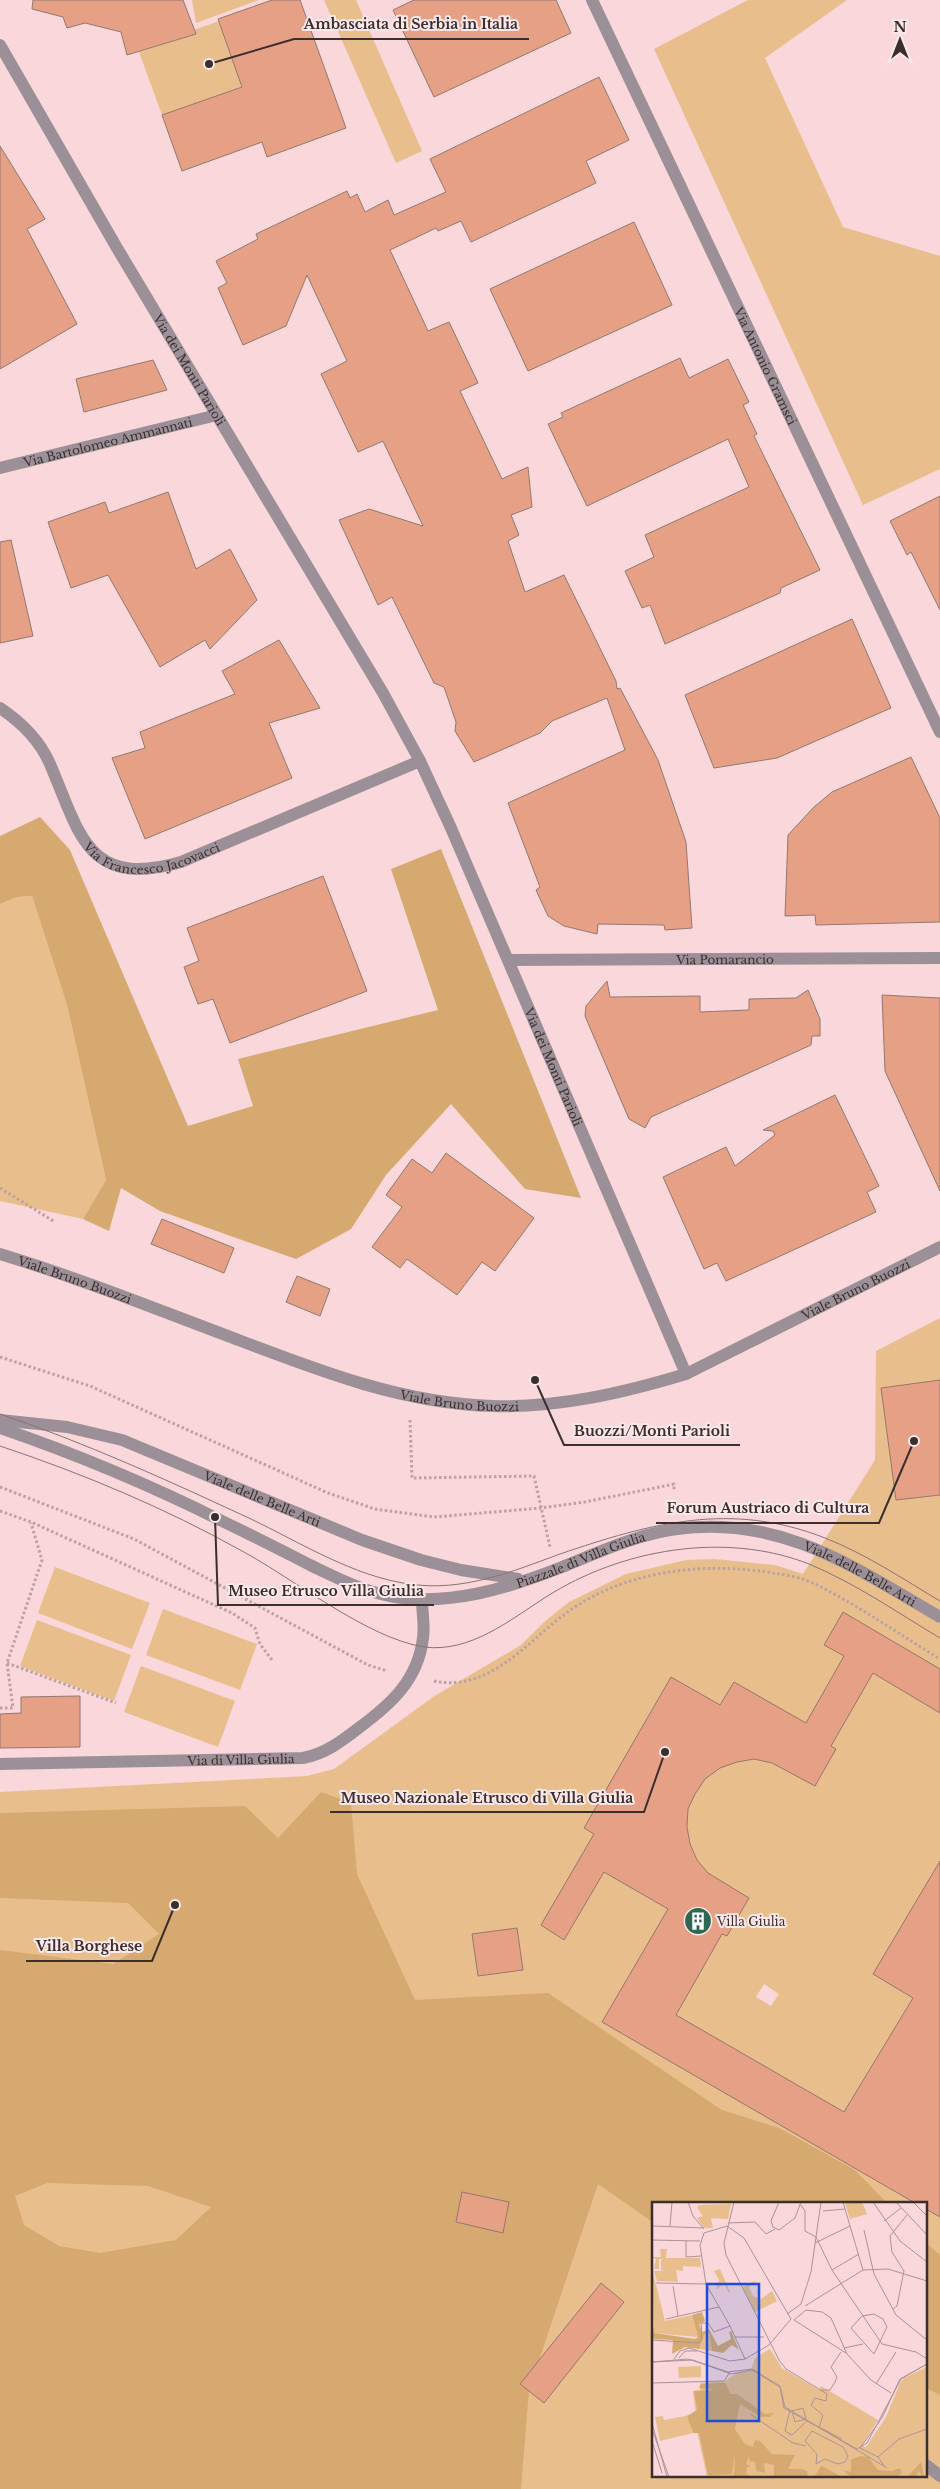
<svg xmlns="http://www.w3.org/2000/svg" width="940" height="2489" viewBox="0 0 940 2489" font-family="'Libre Baskerville',serif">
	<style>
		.green { fill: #e8bf8c; fill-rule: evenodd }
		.forest { fill: #d5a96f; fill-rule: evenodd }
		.building { fill: #e6a086; stroke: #94786d }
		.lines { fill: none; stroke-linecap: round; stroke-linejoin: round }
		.path { stroke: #bda2a4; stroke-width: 3; stroke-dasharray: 2.5 2.5; stroke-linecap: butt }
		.minor { stroke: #9c9098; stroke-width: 12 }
		.tertiary { stroke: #9c9098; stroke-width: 12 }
		.tram { stroke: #897375; stroke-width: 1 }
		.labels { text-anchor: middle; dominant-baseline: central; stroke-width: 4; stroke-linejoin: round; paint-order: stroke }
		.street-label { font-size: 12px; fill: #3b2e2f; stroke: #fde8ea }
		.poi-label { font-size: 12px; fill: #3b2e2f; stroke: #fde8ea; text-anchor: start }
		.inset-road { fill: none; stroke: #ad9396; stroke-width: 1 }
		.view { fill: #1d4ed8; fill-opacity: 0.15; stroke: #1d4ed8; stroke-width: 2.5 }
		.inset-edge { fill: none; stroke: #3b2e2f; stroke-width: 2.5 }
		.leader { fill: none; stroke: #3b2e2f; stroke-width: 2 }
		.callout-dot { fill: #3b2e2f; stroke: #fde8ea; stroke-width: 2 }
		.callout-label { font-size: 14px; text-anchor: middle; font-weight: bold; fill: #3b2e2f; stroke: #fde8ea; stroke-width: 4; stroke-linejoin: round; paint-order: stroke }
	</style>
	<rect width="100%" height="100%" fill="#f9d7da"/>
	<!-- green -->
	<g class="green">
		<path d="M192,0h67l-63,23z"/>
		<path d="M324,0h32l66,151 -26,12z"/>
		<path d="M748,0h99l-82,58 78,169 97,29v213l-77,36 -209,-456z"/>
		<path d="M219,21l23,66 -80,28 -23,-63 56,-18 -1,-4z"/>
		<path d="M32,896l35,109 39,175 -23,39 -83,-18v-297l17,-7z"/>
		<path d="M940,1318v1171h-940v-697l307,-16 27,-7 99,-72 88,-52 23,-23 25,-20 57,-28 60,-14 29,-1 60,6 28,9 72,-114 1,-109zM764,1984l15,10 -8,12 -15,-9zM654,2203h272v272h-272z"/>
		<path d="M55,1567l95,36 -18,46 -94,-36z"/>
		<path d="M163,1609l94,35 -17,46 -94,-35z"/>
		<path d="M37,1620l94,35 -17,46 -94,-35z"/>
		<path d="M141,1666l94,35 -17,46 -94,-35z"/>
	</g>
	<!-- forest -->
	<g class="forest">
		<path d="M40,817l30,33 118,276 65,-20 -15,-47 200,-49 -47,-141 50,-20 140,349 -56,-9 -74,-85 -65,71 -35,54 -55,30 -136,-48 -39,-23 -12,43 -26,-12 23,-39 -39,-175 -35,-109 -15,1 -17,7v-68z"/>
		<path d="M321,1792l30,11 6,71 58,126 133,-7 174,117 57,18 76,42 32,33h-233v20l-56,-39 -69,206 -8,99h-521v-539l113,14 46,-30 -31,-31 -128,-5v-85l245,-7 33,32zM47,2183l101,3 63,21 -35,33 -76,13 -41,-7 -35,-21 -9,-29z"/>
		<path d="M926,2243l14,12v140l-14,-7z"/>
	</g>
	<!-- building -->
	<g class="building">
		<path d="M33,0h150l13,34 -69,21 -6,-23 -36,-9 -18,5 -4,-11 -31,-8z"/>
		<path d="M272,0h28l46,128 -79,29 -5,-15 -80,29 -20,-56 80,-28 -24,-68z"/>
		<path d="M414,0h142l15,33 -137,64 -41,-87z"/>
		<path d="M599,77l30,63 -43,21 10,22 -125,59 -10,-21 -23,10 -2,-3 -46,22 38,81 21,-9 29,61 -18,8 42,88 26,-12 4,40 -21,8 8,20 -11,6 17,51 39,-17 52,106 1,8 3,-1 38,72 28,82 6,86 -27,2 -1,-5 -66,-1 -1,10 -33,-8 -16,-10 -12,-26 4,-3 -32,-84 117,-53 -18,-52 -55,23 -12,12 -66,29 -19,-31 1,-9 -12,-35 -10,-4 -42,-86 -14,8 -39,-85 30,-11 54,17 -40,-85 -25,11 -37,-78 26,-13 -40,-86 -21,51 -43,19 -25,-57 9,-5 -11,-22 42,-22 -2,-5 91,-43 3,7 7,-4 8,18 23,-12 6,15 52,-23 -16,-33z"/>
		<path d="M0,146l45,73 -18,10 50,95 -77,45z"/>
		<path d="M634,222l38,83 -144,66 -38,-82z"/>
		<path d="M680,358l9,20 39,-19 21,43 -6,3 14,29 -3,2 66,134 -39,18 -1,5 -115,51 -15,-39 -8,3 -17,-37 29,-14 -9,-22 104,-48 -21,-48 -141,67 -39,-82 15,-7 -2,-4z"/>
		<path d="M153,360l14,30 -83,22 -8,-33z"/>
		<path d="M168,492l28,77 34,-20 27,51 -47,49 -5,-9 -45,27 -52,-92 -37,13 -23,-66 57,-20 4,11z"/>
		<path d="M940,496v114l-29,-58 -4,3 -17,-34z"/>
		<path d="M11,540l22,96 -33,7v-101z"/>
		<path d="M852,619l39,89 -114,50 -63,10 -29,-73z"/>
		<path d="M279,640l41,68 -51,15 23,55 -147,61 -33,-81 33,-10 -5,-16 95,-38 -13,-23z"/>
		<path d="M911,757l29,61v104l-124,3 -1,-10 -30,1 3,-81 26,-28 18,-15z"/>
		<path d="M323,876l44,115 -137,52 -17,-44 -15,5 -14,-37 15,-6 -12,-33z"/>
		<path d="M607,981l3,16 90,-1v16l49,-2v-11l47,-1 12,-8 12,29v17h-8l-1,9 -160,72 -6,11 -16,-9 -44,-103 1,-10z"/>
		<path d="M882,995l58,3v193l-55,-120z"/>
		<path d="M835,1095l44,91 -12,6 9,20 -150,69 -9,-18 -13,6 -41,-92 63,-30 9,19 40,-31 -2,-4 -10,-1z"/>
		<path d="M446,1153l88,65 -39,53 -13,-9 -25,33 -50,-36 -7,9 -28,-21 30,-40 -16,-12 26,-36 20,14z"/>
		<path d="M162,1219l72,29 -10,25 -73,-29z"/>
		<path d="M297,1276l33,13 -10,27 -34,-14z"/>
		<path d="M940,1380v115l-44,5 -15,-112z"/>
		<path d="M843,1612l97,57v44l-67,-40 -42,73 5,3 -21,37 -43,-23 -18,-4 -17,3 -17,6 -15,11 -10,15 -7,15 -1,18 3,17 7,16 11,13 41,25 -22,38 -5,-2 -46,81 168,97 69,-114 -40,-24 67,-113v356l-14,-8v-6h-11l-313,-181 66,-113 -64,-37 -40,68 -23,-15 53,-91 -10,-6 87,-151 49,28 14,-23 72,41 38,-67 -20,-11z"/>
		<path d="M80,1696v51l-80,1v-34l21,-1v-16z"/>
		<path d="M517,1928l6,42 -45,6 -6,-42z"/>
		<path d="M462,2192l47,10 -6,31 -47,-11z"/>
		<path d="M601,2283l23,19 -80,101 -24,-19z"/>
	</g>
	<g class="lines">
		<!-- path -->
		<g class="path">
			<path d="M0,1188l55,34"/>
			<path d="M0,1357l90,29 238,107 47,16 59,8 107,-9 44,-6 89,-18v7"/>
			<path d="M410,1420l2,58 122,-2 16,71"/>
			<path d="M0,1487l134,52 234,126 19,6"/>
			<path d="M0,1511l31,11 201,91 23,15 5,16 12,16"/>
			<path d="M7,1663l109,40"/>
			<path d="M434,1681c53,11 90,-35 127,-64 58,-46 141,-56 212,-44 14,2 31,5 44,12 42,21 82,49 123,74"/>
			<path d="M0,1708h13l-6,-45 35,-103 -11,-37"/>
		</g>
		<!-- minor -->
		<g class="minor">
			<path id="s1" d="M592,0l348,732"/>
			<path id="s2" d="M0,45l117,203 266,445 37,68 31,67 235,546"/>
			<path id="s3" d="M0,468l217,-53"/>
			<path id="s4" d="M0,708c21,14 40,33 50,56 30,70 37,125 131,98l239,-101"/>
			<path id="s5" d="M509,960l431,-2"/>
			<path id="s6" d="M0,1764l303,-6c22,-4 39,-17 57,-31 31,-23 58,-47 63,-89 2,-12 -1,-26 -1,-38"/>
			<path d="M926,2465l14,11"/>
		</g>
		<!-- tertiary -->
		<g class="tertiary">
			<path id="s7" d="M0,1254c82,25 161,57 241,87 81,31 165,63 252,65 65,2 130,-13 193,-32l254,-127"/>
			<path id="s8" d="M0,1420l67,7 55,13 240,100 59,20 40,10 57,9"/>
			<path id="s9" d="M0,1428c76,26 152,58 224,94 29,14 57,28 86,43 25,12 52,26 80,31 58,11 119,-8 172,-29 37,-15 76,-33 115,-38 105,-14 178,39 263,88"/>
		</g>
		<!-- tram -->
		<g class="tram">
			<path d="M0,1414c86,29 169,67 251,105 50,24 102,57 158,65 54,8 102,-12 151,-30 91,-31 171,-53 265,-16 41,16 78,41 115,63"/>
			<path d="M0,1446c84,28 165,62 242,105 52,28 125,87 182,96 46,6 86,-27 122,-50 75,-48 179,-66 263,-33 46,19 89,49 131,74"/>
		</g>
	</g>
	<!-- icons -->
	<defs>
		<g id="building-disc" transform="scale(1.4375)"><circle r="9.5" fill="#2f6851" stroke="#fde8ea"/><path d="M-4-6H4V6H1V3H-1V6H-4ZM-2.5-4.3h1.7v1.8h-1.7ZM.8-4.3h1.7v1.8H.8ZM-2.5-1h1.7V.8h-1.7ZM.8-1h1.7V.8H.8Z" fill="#fff"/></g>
	</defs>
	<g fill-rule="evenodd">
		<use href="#building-disc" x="698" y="1921"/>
	</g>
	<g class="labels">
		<!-- street labels -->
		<g class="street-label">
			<text stroke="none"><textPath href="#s1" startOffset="405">Via Antonio Gramsci</textPath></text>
			<text stroke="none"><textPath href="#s2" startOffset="376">Via dei Monti Parioli</textPath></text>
			<text stroke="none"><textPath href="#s3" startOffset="111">Via Bartolomeo Ammannati</textPath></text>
			<text stroke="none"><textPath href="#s4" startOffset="236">Via Francesco Jacovacci</textPath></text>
			<text stroke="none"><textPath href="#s5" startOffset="216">Via Pomarancio</textPath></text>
			<text stroke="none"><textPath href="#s2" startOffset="1164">Via dei Monti Parioli</textPath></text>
			<text stroke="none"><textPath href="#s7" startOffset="79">Viale Bruno Buozzi</textPath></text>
			<text stroke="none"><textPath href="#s7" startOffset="904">Viale Bruno Buozzi</textPath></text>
			<text stroke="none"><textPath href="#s7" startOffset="484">Viale Bruno Buozzi</textPath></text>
			<text stroke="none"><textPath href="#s8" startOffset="276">Viale delle Belle Arti</textPath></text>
			<text stroke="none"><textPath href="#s9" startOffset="622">Piazzale di Villa Giulia</textPath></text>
			<text stroke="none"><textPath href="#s9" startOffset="916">Viale delle Belle Arti</textPath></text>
			<text stroke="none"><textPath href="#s6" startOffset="241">Via di Villa Giulia</textPath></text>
		</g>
		<!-- poi labels -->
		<g class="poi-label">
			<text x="717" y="1921">Villa Giulia</text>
		</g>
	</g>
	<!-- overview -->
	<g transform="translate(652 2202)">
		<rect width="275" height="275" fill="#f9d7da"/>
		<path d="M210,0l5,12 -17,5 -5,-16zM79,2l-3,15 -17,-1 2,10h-9l-7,-10 6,-2 -6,-8 2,-3zM8,47h7l-1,9h34l1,9 -18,-1v5l-7,-1 2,12 -21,-1 -3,-10h11l-4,-1v-10l3,-1h-5v10h-5l2,-10 -4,-2h9zM0,67l13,52 27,-6 6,22 -44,-4zM68,67l10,23 -1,1 -5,-10 -8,7 3,-10 -5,-9zM104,78l-7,7 4,9 8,3 11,-8 5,10 -22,11 -12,-25zM57,131l3,18 -13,-2 5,-14zM118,147l12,19 37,22 2,-4 57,34 -16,25 4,2 20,-30 14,-34 4,-5 23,-11v110h-220l-11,-50 -5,2 2,4 -33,8 -5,-24 8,-1 1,4 32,-6 -3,-23 7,-1v-7l25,-2 13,-9 13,-2 4,-12zM49,164v11l-22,1 -1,-11z" fill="#e8bf8c"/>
		<path d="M50,110l3,9 -6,3 3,8 7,-3 9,17 13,-7 -2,-7 2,-1 8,19 -7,-5 -9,8 -11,-2 -3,-18 -5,2 -5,14 -14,-2 -13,7 1,-14 -21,-1v-19l2,13 41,6 3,-2 -6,-22zM69,181h5l4,11h7l28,20 9,-1 -4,4h-9l-21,-13 -5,25 10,15 8,3 2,-7 5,1 12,13 23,1 -7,14h14l5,2 1,6h-34v-12l-10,-2 1,10 -9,-2 -1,-9 -5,-1 -1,-5 -3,8 5,3h-4l-1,7 7,3h-19l1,-23 -3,20 -24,1 -9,-42h-6l-6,-17 10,-6 -3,-19 22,-1 -17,-2 2,-4zM208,254l8,1 10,13 14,1 8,-3 2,5 -5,4h-46l-8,-7 8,2v-12zM269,260l3,15 -6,-6 -1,6h-10zM170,263v1l20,11h-28z" fill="#d5a96f"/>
		<path class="inset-road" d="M36,0l5,14 11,13M82,0l-10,41 2,12 53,105 7,9 41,25 -1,7 -11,-3 -4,7 12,10 -4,12M127,0l-8,19 2,6 6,3 16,-12 6,-16M191,0l20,68M221,0l27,39 27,21M244,0l31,33M261,0l14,14M149,3l4,6v20l11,6M171,9l22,-2M232,19l17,-13M76,21l27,-1 11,12 9,-5M0,24l52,2M18,24l2,-24M212,28l10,44 22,41 31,25M164,35l16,33 50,74 34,8 11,7M0,38l48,1M34,39v16l15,-1M163,41l35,-17M180,68l27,-16M4,81l50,1M21,84l5,30M149,102l10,-32 10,-70M153,104l58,-36 25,-1 39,12M241,107l4,-3 7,-35 -12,-19 -2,-16 17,-21M154,108l16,2 9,6 16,36 24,26 20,13M135,112l14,-10M222,112l9,5 4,8 -13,27 -23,-26 11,-12zM14,117l53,-12M142,118l52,33M142,118l12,-10M83,135h29M0,138l46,3 4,-3 -1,-17h7l6,9 16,-6M192,146l19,-4M27,156l6,-7h12M22,157l6,-8 9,-3 41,13 15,-2 24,-14 22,-26M93,157l-15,-33 -24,-42 -6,-39 4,-12 23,-7 17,12 47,81M0,160l36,-3 40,13 24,-3 28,17 5,21 102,61M0,160l41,-2 38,14 21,-4 28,17 4,21 73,41 10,-6 34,-64 26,-15M0,181l72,-2 6,-9M224,182l20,-32M169,188h9l5,-8 2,-5 -6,-10 10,-15M138,208l-5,21 7,4 16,-15M140,209l11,-3 3,11M140,209l3,11 11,-3M98,212l43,29 13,3M0,221l15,54M167,225l23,12M0,227l17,48M160,229l31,16 5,9 -3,6 -7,2 -13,-5 -9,5 1,-10 -12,-13zM0,239l10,32M208,246l22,-30 18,-39 27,-15M208,246l18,9 7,10M226,255l21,-18 28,-10"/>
		<path class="view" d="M55,82h52v137h-52z"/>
		<rect width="275" height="275" class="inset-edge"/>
	</g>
	<!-- callouts -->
	<path class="leader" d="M209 64L294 39H529M535 1380L564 1445H740M914 1441L879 1523H656M215 1517L218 1605H434M665 1752L644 1812H330M175 1905L152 1961H26"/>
	<g class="callout-dot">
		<circle cx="209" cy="64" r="5"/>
		<circle cx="535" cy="1380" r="5"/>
		<circle cx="914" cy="1441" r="5"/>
		<circle cx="215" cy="1517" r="5"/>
		<circle cx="665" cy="1752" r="5"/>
		<circle cx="175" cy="1905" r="5"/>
	</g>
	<g class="callout-label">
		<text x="411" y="29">Ambasciata di Serbia in Italia</text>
		<text x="652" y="1436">Buozzi/Monti Parioli</text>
		<text x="768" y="1513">Forum Austriaco di Cultura</text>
		<text x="326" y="1596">Museo Etrusco Villa Giulia</text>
		<text x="487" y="1803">Museo Nazionale Etrusco di Villa Giulia</text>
		<text x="89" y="1951">Villa Borghese</text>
	</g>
	<!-- north arrow -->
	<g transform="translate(900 40)" stroke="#fde8ea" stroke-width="4" paint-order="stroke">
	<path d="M0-4L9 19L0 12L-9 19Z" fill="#3b2e2f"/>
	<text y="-8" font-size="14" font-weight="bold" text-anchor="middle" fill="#3b2e2f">N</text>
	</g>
</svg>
